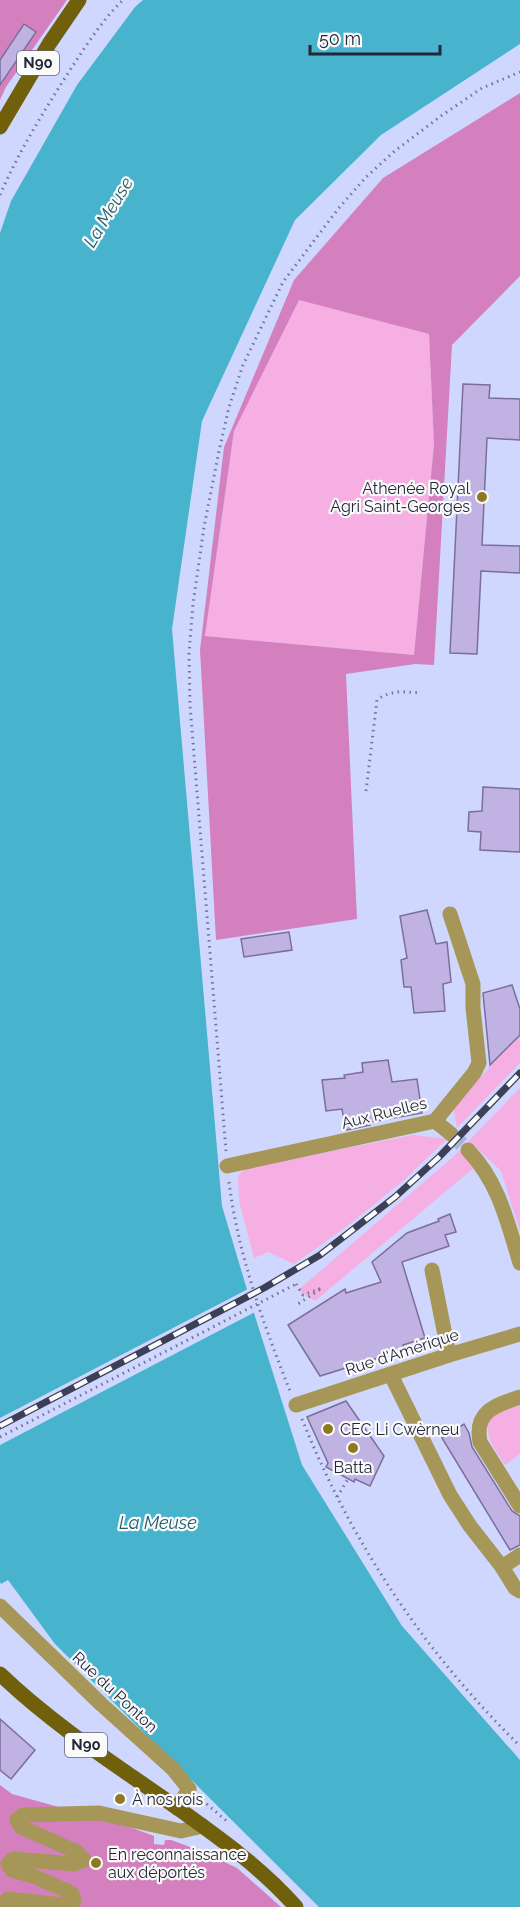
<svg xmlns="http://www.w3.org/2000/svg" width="520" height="1907" viewBox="0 0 520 1907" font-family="Raleway,sans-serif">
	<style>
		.green { fill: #f5afe2 }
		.forest { fill: #d480bf; fill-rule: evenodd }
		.water { fill: #48b3cd }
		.pier { fill: #cfd7ff }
		.building { fill: #c0b3e4; stroke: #7b6e9b; stroke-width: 1.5 }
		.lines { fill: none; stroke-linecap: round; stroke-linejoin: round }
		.minor-tunnel { stroke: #adb4d8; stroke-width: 15; stroke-dasharray: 15 8; stroke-linecap: butt }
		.path { stroke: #717693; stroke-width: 3; stroke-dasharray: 1.5 4.5; stroke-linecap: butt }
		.minor { stroke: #a69758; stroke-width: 15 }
		.major { stroke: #705f0b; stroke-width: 15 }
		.rail-casing { stroke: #3c4056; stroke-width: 7 }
		.rail { stroke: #fafafa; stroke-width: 4.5; stroke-dasharray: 14; stroke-linecap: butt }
		.path-bridge { stroke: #717693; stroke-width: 3; stroke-dasharray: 1.5 4.5; stroke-linecap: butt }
		.poi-dot { fill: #8d7a20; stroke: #fafafa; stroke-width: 2 }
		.labels { text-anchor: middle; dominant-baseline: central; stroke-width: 4.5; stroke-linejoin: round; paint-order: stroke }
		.shield { fill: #fafafa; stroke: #646674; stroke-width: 1.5 }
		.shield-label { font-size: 15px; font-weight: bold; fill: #24273a }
		.poi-label { font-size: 16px; fill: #24273a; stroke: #fafafa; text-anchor: start }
		.street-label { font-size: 16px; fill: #24273a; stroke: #fafafa }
		.water-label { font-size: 18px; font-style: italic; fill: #205b69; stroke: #fafafa }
	</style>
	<rect width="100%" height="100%" fill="#cfd7ff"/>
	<!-- green -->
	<g class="green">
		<path d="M299,299l130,35 5,110 -20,211 -209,-19 29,-205z"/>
		<path d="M520,1031v32l-63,65 -4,-22 53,-56z"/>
		<path d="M520,1088v143l-19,-60 -27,-26 -10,10 11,12 -160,134 -17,-11 155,-133z"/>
		<path d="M413,1135l34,4 -44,42 -53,43 -56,40 -26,-12 -14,6 -15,-57 -1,-25 8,-8z"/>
		<path d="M520,1403v51l-15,11c-10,-16 -23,-29 -14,-48z"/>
	</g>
	<!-- forest -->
	<g class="forest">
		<path d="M0,0h67l-61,87 -6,13z"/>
		<path d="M520,93v183l-68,69 -18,320 -19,-1 -69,10 11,245 -141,21 -16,-290 24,-203 70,-167 89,-102zM299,300l130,34 5,110 -20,211 -209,-19 29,-205z"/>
		<path d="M0,1785l12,9 115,32 27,10v8l10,1 1,-5h6l33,12 33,16 44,39h-202l-77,-9 -2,9z"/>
	</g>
	<!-- water -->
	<path class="water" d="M143,0h377v44l-139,91 -86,85 -93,201 -30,208 50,577 32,107 48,152 100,161 118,134v147h-201l-264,-263 -47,-64 -7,4 -1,-2v-1349l11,-32 66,-116 58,-78z"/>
	<!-- pier -->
	<path class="pier" d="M250,1288l7,23 -257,134v-27z"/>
	<!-- building -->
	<g class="building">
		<path d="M24,24l12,8 -36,53v-25z"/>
		<path d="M463,384l27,1 -1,13 31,1v41l-33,-2 -5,107 38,1v27l-39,-2 -4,83 -27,-1z"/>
		<path d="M483,787l37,2v63l-40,-2 1,-18 -13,-1 1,-19 13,-1z"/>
		<path d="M427,910l9,34 11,-2 4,40 -8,2 2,27 -31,2 -3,-26h-7l-3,-27 6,-2 -7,-42z"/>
		<path d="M289,932l3,18 -48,7 -3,-18z"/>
		<path d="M512,985l8,24v26l-30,30 -7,-72z"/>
		<path d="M388,1060l4,22 25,-3 5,34 -51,9 -1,3 -24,5 -4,-21 -16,2 -4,-31 23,-2 -1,-3 19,-3 -1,-9z"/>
		<path d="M450,1214l6,18 -11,3 4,11 -47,16 23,76 -22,7 1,5 -84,26 -32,-51 57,-36 1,4 35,-11 -9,-20 35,-29 32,-12 -1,-2z"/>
		<path d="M346,1401l38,55 -14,30 -15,-7 -1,3 -28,-15 2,-4 -21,-46z"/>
		<path d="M464,1424l5,9 3,14 40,64 8,5v29l-10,5 -68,-112z"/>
		<path d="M0,1719l35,31 -24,29 -11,-9z"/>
	</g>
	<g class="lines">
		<!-- minor-tunnel -->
		<path class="minor-tunnel" d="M451,1134l17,16"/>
		<!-- path -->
		<g class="path">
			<path d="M0,195c19,-44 44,-84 70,-125 16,-24 32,-50 53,-70"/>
			<path d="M366,791l11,-91c15,-11 27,-8 44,-7"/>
			<path d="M226,1151l-36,-446 -1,-52 4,-49 11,-77 15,-76 10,-44 14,-42 40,-83 55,-73 28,-32 30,-27 45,-34 41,-28 38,-16"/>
			<path d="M229,1182c9,72 34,141 61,209"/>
			<path d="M296,1284l7,11 19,-7 -24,16"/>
			<path d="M302,1419c49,123 123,234 218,327"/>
			<path d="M337,1497l11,-18"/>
			<path d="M202,1800l27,23"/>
		</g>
		<!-- minor -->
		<g class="minor">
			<path d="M435,1121l16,13"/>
			<path d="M468,1150c31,33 39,71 52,113"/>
			<path d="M227,1166l208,-45 39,-48 5,-10 -6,-55v-24l-23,-70"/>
			<path d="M432,1270l17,85"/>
			<path d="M391,1375l59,120 20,31 32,41 13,21 5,3"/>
			<path d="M520,1397c-24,8 -46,14 -40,45l40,64"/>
			<path d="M296,1405l153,-50 71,-21"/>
			<path d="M502,1567l18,-12"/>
			<path d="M0,1606l101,98 72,65 16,20 -12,19"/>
			<path d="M4,1907v-4l4,-4 54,6 7,-1 5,-3 -2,-7 -5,-3 -34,-15 -21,-6 -4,-6 5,-5 61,5 10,-4 -7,-8 -56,-25 -4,-7 6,-5 76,-2 82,18 22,-5"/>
		</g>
		<!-- major -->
		<g class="major">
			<path d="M0,127l49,-83 30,-44"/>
			<path d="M0,1674c53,51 116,91 176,133 42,30 86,61 120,100"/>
		</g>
		<!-- rail casing -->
		<g class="rail-casing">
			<path id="rail" d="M0,1426l264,-138 56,-33 75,-58 44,-40 81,-84"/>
		</g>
		<!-- rail -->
		<use href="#rail" class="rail"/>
		<!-- path-bridge -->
		<path class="path-bridge" d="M0,1437l296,-153"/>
	</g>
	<!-- markers -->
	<g class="poi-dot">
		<circle cx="482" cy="497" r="6"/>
		<circle cx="328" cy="1429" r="6"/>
		<circle cx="353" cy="1448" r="6"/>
		<circle cx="120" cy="1799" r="6"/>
		<circle cx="96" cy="1863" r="6"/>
	</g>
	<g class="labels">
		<!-- shield labels -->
		<g class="shield">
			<rect x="17" y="51" width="42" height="24" rx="4.5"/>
			<rect x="65" y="1733" width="42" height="24" rx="4.5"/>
		</g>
		<g class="shield-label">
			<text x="38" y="63">N90</text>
			<text x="86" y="1745">N90</text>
		</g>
		<!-- poi labels -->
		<g class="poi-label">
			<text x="470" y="488" text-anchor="end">Athenée Royal<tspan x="470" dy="18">Agri Saint-Georges</tspan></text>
			<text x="340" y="1429">CEC Li Cwèrneu</text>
			<text x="353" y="1467" text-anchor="middle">Batta</text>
			<text x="132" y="1799">À nos rois</text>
			<text x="108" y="1854">En reconnaissance<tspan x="108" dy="18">aux déportés</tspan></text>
		</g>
		<!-- street labels -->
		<g class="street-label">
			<text transform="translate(384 1113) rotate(-14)">Aux Ruelles</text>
			<text transform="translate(402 1352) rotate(-18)">Rue d'Amérique</text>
			<text transform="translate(115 1692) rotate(43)">Rue du Ponton</text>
		</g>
		<!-- water labels -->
		<g class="water-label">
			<text transform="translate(108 212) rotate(-59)">La Meuse</text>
			<text x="158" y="1522">La Meuse</text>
		</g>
	</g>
	<!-- scale -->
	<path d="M310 45v9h130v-9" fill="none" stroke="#24273a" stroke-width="3"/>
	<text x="319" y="45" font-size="18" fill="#24273a" stroke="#fafafa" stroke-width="4.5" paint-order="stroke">50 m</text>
</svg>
